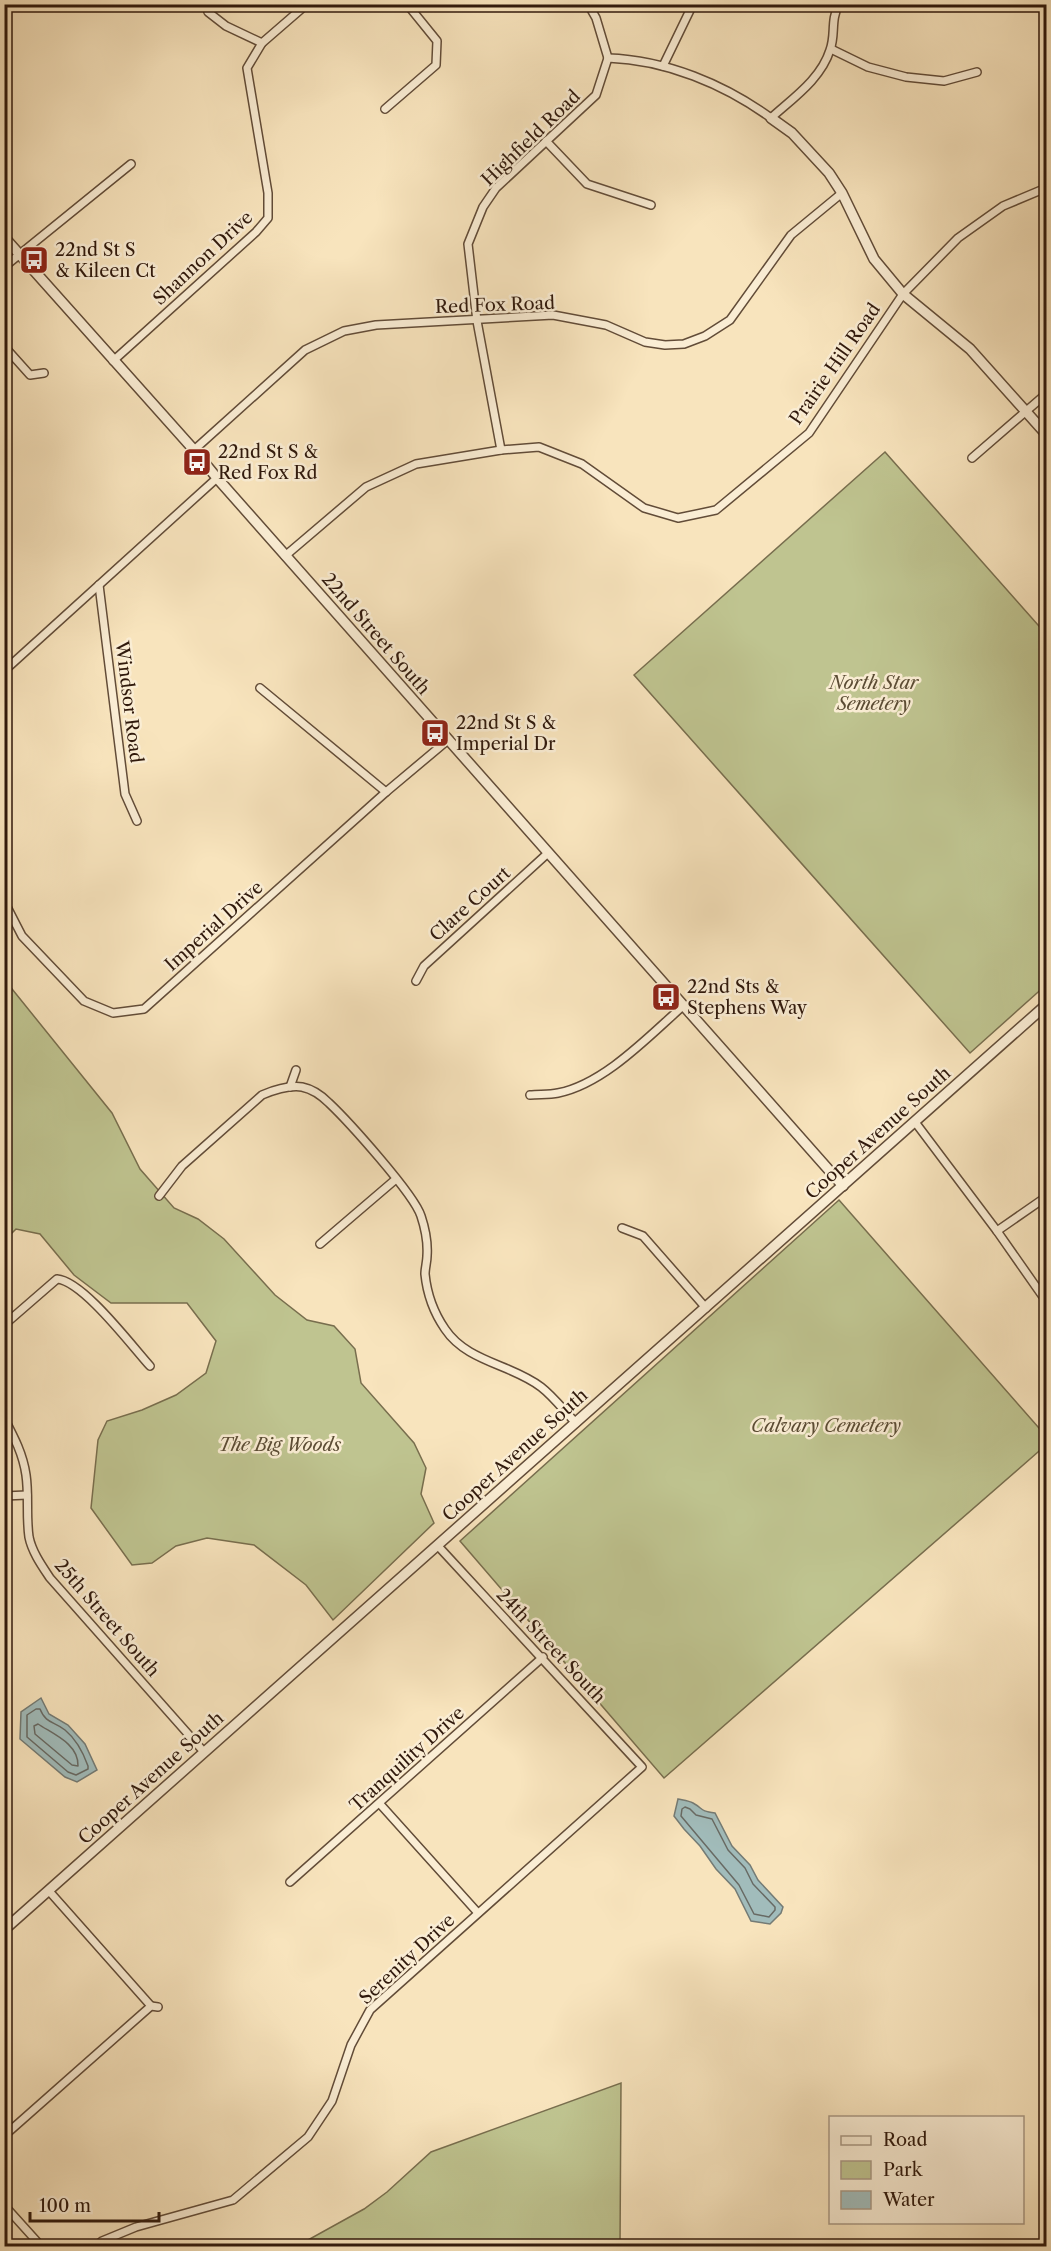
<svg xmlns="http://www.w3.org/2000/svg" width="1051" height="2251" viewBox="0 0 1051 2251" font-family="'Libre Caslon Text',serif">
	<style>
		.green { fill: #bfc490; stroke: #786e4e; stroke-width: 1.5 }
		.water { fill: #a1bcbb; stroke: #747b75; stroke-width: 1.5 }
		.lines { fill: none; stroke-linecap: round; stroke-linejoin: round }
		.shore { stroke: #686a64; stroke-width: 1.5 }
		.minor-casing { stroke: #624c38; stroke-width: 10 }
		.tertiary-casing { stroke: #624c38; stroke-width: 12 }
		.minor { stroke: #faedd4; stroke-width: 7 }
		.tertiary { stroke: #faedd4; stroke-width: 9 }
		.labels { text-anchor: middle; dominant-baseline: central; stroke-width: 5; stroke-linejoin: round; paint-order: stroke }
		.street-label { font-size: 18px; fill: #30190c; stroke: #faedd4 }
		.poi-label { font-size: 18px; fill: #30190c; stroke: #faedd4; text-anchor: start }
		.park-label { font-size: 18px; font-style: italic; fill: #5b4c34; stroke: #faedd4 }
	</style>
	<rect width="100%" height="100%" fill="#f8e4bd"/>
	<filter id="stains"><feTurbulence type="fractalNoise" baseFrequency=".00333" numOctaves="4"/><feColorMatrix values="0 0 0 0 .2 0 0 0 0 .09 0 0 0 0 .02 0 0 0 .5 -.17"/></filter>
	<radialGradient id="worn" r=".72"><stop offset=".6" stop-color="#630" stop-opacity="0"/><stop offset="1" stop-color="#630" stop-opacity=".3"/></radialGradient>
	<!-- green -->
	<g class="green">
		<path d="M885,452l161,182v351l-76,68 -336,-378z"/>
		<path d="M4,979l108,134 28,56 34,39 24,11 26,20 51,56 32,25 27,6 21,23 6,34 53,60 12,25 -5,26 13,29 -101,97 -27,-35 -52,-40 -47,-7 -31,8 -24,17 -20,2 -41,-57 7,-68 9,-19 35,-11 34,-15 30,-22 10,-32 -29,-38h-76l-37,-28 -34,-41 -24,-5 -11,11z"/>
		<path d="M839,1200l207,236v9l-382,333 -204,-237z"/>
		<path d="M621,2083l-1,163h-334l13,-1 65,-36 23,-17 44,-40z"/>
	</g>
	<!-- water -->
	<g class="water">
		<path d="M41,1698l8,16 19,11 17,19 12,26 -20,12 -12,-5 -45,-38 1,-27z"/>
		<path d="M678,1799c4,1 11,2 15,4 11,6 6,8 22,10l17,33 18,19 8,15 25,27 -2,6 -11,11 -19,-3 -16,-32 -19,-20 -16,-23 -16,-17 -10,-13z"/>
	</g>
	<g class="lines">
		<!-- shore -->
		<g class="shore">
			<path d="M36,1709h4c6,15 14,12 25,21 11,9 18,22 23,36v3l-12,6 -8,-3 -41,-35v-22z"/>
			<path d="M38,1724c15,10 41,20 40,42l-6,-1 -37,-31 -1,-8z"/>
			<path d="M685,1807l5,2 6,6 16,4 16,31 17,18 8,16 22,23v3l-6,7 -15,-3 -15,-29 -58,-69 1,-7z"/>
		</g>
		<!-- minor casing -->
		<g class="minor-casing">
			<g id="minor">
				<path d="M588,4l8,14 12,40"/>
				<path d="M208,12l18,14 36,17"/>
				<path d="M831,49l37,18 38,10 38,4 33,-9"/>
				<path d="M608,58c58,2 116,26 163,60 22,-20 50,-39 59,-68 6,-16 0,-29 9,-46"/>
				<path d="M663,66l30,-62"/>
				<path d="M385,109l51,-44 1,-24 -30,-37"/>
				<path d="M546,141l41,43 64,21"/>
				<path d="M4,267l127,-103"/>
				<path d="M4,346l26,29 14,-2"/>
				<path d="M113,361l143,-129 12,-14v-25l-21,-125 15,-25 45,-39"/>
				<path d="M194,450l111,-100 39,-19 32,-6 177,-10 53,10 39,17 20,3 19,-1 21,-8 25,-16 61,-85 51,-42"/>
				<path d="M501,450l-24,-129 -9,-77 15,-37 13,-19 100,-93 12,-37"/>
				<path d="M972,458l74,-64"/>
				<path d="M285,556l81,-69 50,-23 85,-14 38,-3 43,17 62,44 34,10 38,-8 93,-77 94,-139 55,-56 45,-32 43,-18"/>
				<path d="M99,585l26,209 12,27"/>
				<path d="M4,671l213,-193"/>
				<path d="M260,688l126,104"/>
				<path d="M4,901l18,35 62,65 29,12 31,-4 242,-217 62,-52"/>
				<path d="M416,981l8,-15 124,-113"/>
				<path d="M290,1087l6,-17"/>
				<path d="M530,1095c9,-1 19,0 28,-2 46,-9 91,-57 125,-87"/>
				<path d="M915,1122l82,109 49,70"/>
				<path d="M159,1196l23,-30 80,-71c12,-5 26,-10 40,-8 10,2 20,9 27,16 19,18 85,91 92,113 4,12 7,26 6,40 0,6 -2,12 -2,18 2,20 9,39 20,55 22,33 66,35 96,58 13,10 24,25 35,36"/>
				<path d="M622,1228l21,8 63,72"/>
				<path d="M997,1231l49,-34"/>
				<path d="M320,1244l76,-65"/>
				<path d="M4,1325l53,-46c26,2 74,66 93,87"/>
				<path d="M4,1418c10,19 19,36 22,57 3,20 0,41 3,62 3,15 13,29 21,41l154,174"/>
				<path d="M4,1496l23,-1"/>
				<path d="M380,1804l98,109"/>
				<path d="M290,1882l253,-225"/>
				<path d="M49,1891l102,115"/>
				<path d="M4,2136l147,-130 7,1"/>
				<path d="M4,2205l37,41"/>
				<path d="M96,2246l6,-5 34,-14 97,-27 75,-63 24,-36 19,-56 19,-35 272,-243 -204,-221"/>
			</g>
		</g>
		<!-- tertiary casing -->
		<g class="tertiary-casing">
			<g id="tertiary">
				<path d="M771,118l21,15 37,40 13,20 32,66 29,35 67,55 76,85"/>
				<path d="M4,237l190,213 23,28 626,708"/>
				<path d="M4,1930l1042,-925"/>
			</g>
		</g>
		<!-- minor -->
		<use href="#minor" class="minor"/>
		<!-- tertiary -->
		<use href="#tertiary" class="tertiary"/>
	</g>
	<!-- icons -->
	<defs>
		<g id="bus-square" transform="scale(1.5)"><rect x="-9" y="-9" width="18" height="18" rx="4" fill="#8f2418" stroke="#faedd4"/><path d="M-5-6H5V4H4V6H2V4H-2V6H-4V4H-5ZM-3.5-4V0h7V-4ZM-3.5 1.2v1.5H-2V1.2ZM2 1.2v1.5H3.5V1.2Z" fill="#fff"/></g>
	</defs>
	<g fill-rule="evenodd">
		<use href="#bus-square" x="34" y="260"/>
		<use href="#bus-square" x="197" y="462"/>
		<use href="#bus-square" x="435" y="733"/>
		<use href="#bus-square" x="666" y="997"/>
	</g>
	<g class="labels">
		<!-- street labels -->
		<g class="street-label">
			<text transform="translate(531 138) rotate(-44)">Highfield Road</text>
			<text transform="translate(203 258) rotate(-43)">Shannon Drive</text>
			<text transform="translate(495 305) rotate(-2)">Red Fox Road</text>
			<text transform="translate(835 364) rotate(-55)">Prairie Hill Road</text>
			<text transform="translate(376 634) rotate(49)">22nd Street South</text>
			<text transform="translate(129 702) rotate(83)">Windsor Road</text>
			<text transform="translate(470 904) rotate(-42)">Clare Court</text>
			<text transform="translate(214 926) rotate(-42)">Imperial Drive</text>
			<text transform="translate(878 1133) rotate(-42)">Cooper Avenue South</text>
			<text transform="translate(515 1455) rotate(-42)">Cooper Avenue South</text>
			<text transform="translate(107 1618) rotate(49)">25th Street South</text>
			<text transform="translate(551 1646) rotate(47)">24th Street South</text>
			<text transform="translate(407 1759) rotate(-42)">Tranquility Drive</text>
			<text transform="translate(151 1778) rotate(-42)">Cooper Avenue South</text>
			<text transform="translate(407 1959) rotate(-43)">Serenity Drive</text>
		</g>
		<!-- poi labels -->
		<g class="poi-label">
			<text x="55" y="250">22nd St S<tspan x="55" dy="21">&amp; Kileen Ct</tspan></text>
			<text x="218" y="452">22nd St S &amp;<tspan x="218" dy="21">Red Fox Rd</tspan></text>
			<text x="456" y="723">22nd St S &amp;<tspan x="456" dy="21">Imperial Dr</tspan></text>
			<text x="687" y="987">22nd Sts &amp;<tspan x="687" dy="21">Stephens Way</tspan></text>
		</g>
		<!-- park labels -->
		<g class="park-label">
			<text x="874" y="683">North Star<tspan x="874" dy="21">Semetery</tspan></text>
			<text x="826" y="1426">Calvary Cemetery</text>
			<text x="280" y="1445">The Big Woods</text>
		</g>
	</g>
	<!-- margin -->
	<rect width="1051" height="2251" fill="none" stroke="#f8e4bd" stroke-width="24"/>
	<rect x="6" y="6" width="1039" height="2239" fill="none" stroke="#30190c" stroke-width="3"/>
	<rect x="12" y="12" width="1027" height="2227" fill="none" stroke="#30190c" stroke-width="1.5"/>
	<!-- legend -->
	<rect x="829" y="2116" width="195" height="108" fill="#faedd4" stroke="#a99884" stroke-width="1.5"/>
	<rect x="841" y="2136" width="30" height="9" fill="#faedd4" stroke="#a99884" stroke-width="1.5"/>
	<text x="883" y="2146" font-size="18" fill="#30190c">Road</text>
	<rect x="841" y="2161" width="30" height="18" fill="#bfc490" stroke="#a99884" stroke-width="1.5"/>
	<text x="883" y="2176" font-size="18" fill="#30190c">Park</text>
	<rect x="841" y="2191" width="30" height="18" fill="#a1bcbb" stroke="#a99884" stroke-width="1.5"/>
	<text x="883" y="2206" font-size="18" fill="#30190c">Water</text>
	<!-- scale -->
	<path d="M30 2212v9h129v-9" fill="none" stroke="#30190c" stroke-width="3"/>
	<text x="39" y="2212" font-size="18" fill="#30190c" stroke="#faedd4" stroke-width="4.5" paint-order="stroke">100 m</text>
	<rect width="100%" height="100%" filter="url(#stains)"/>
	<rect width="100%" height="100%" fill="url(#worn)"/>
</svg>
